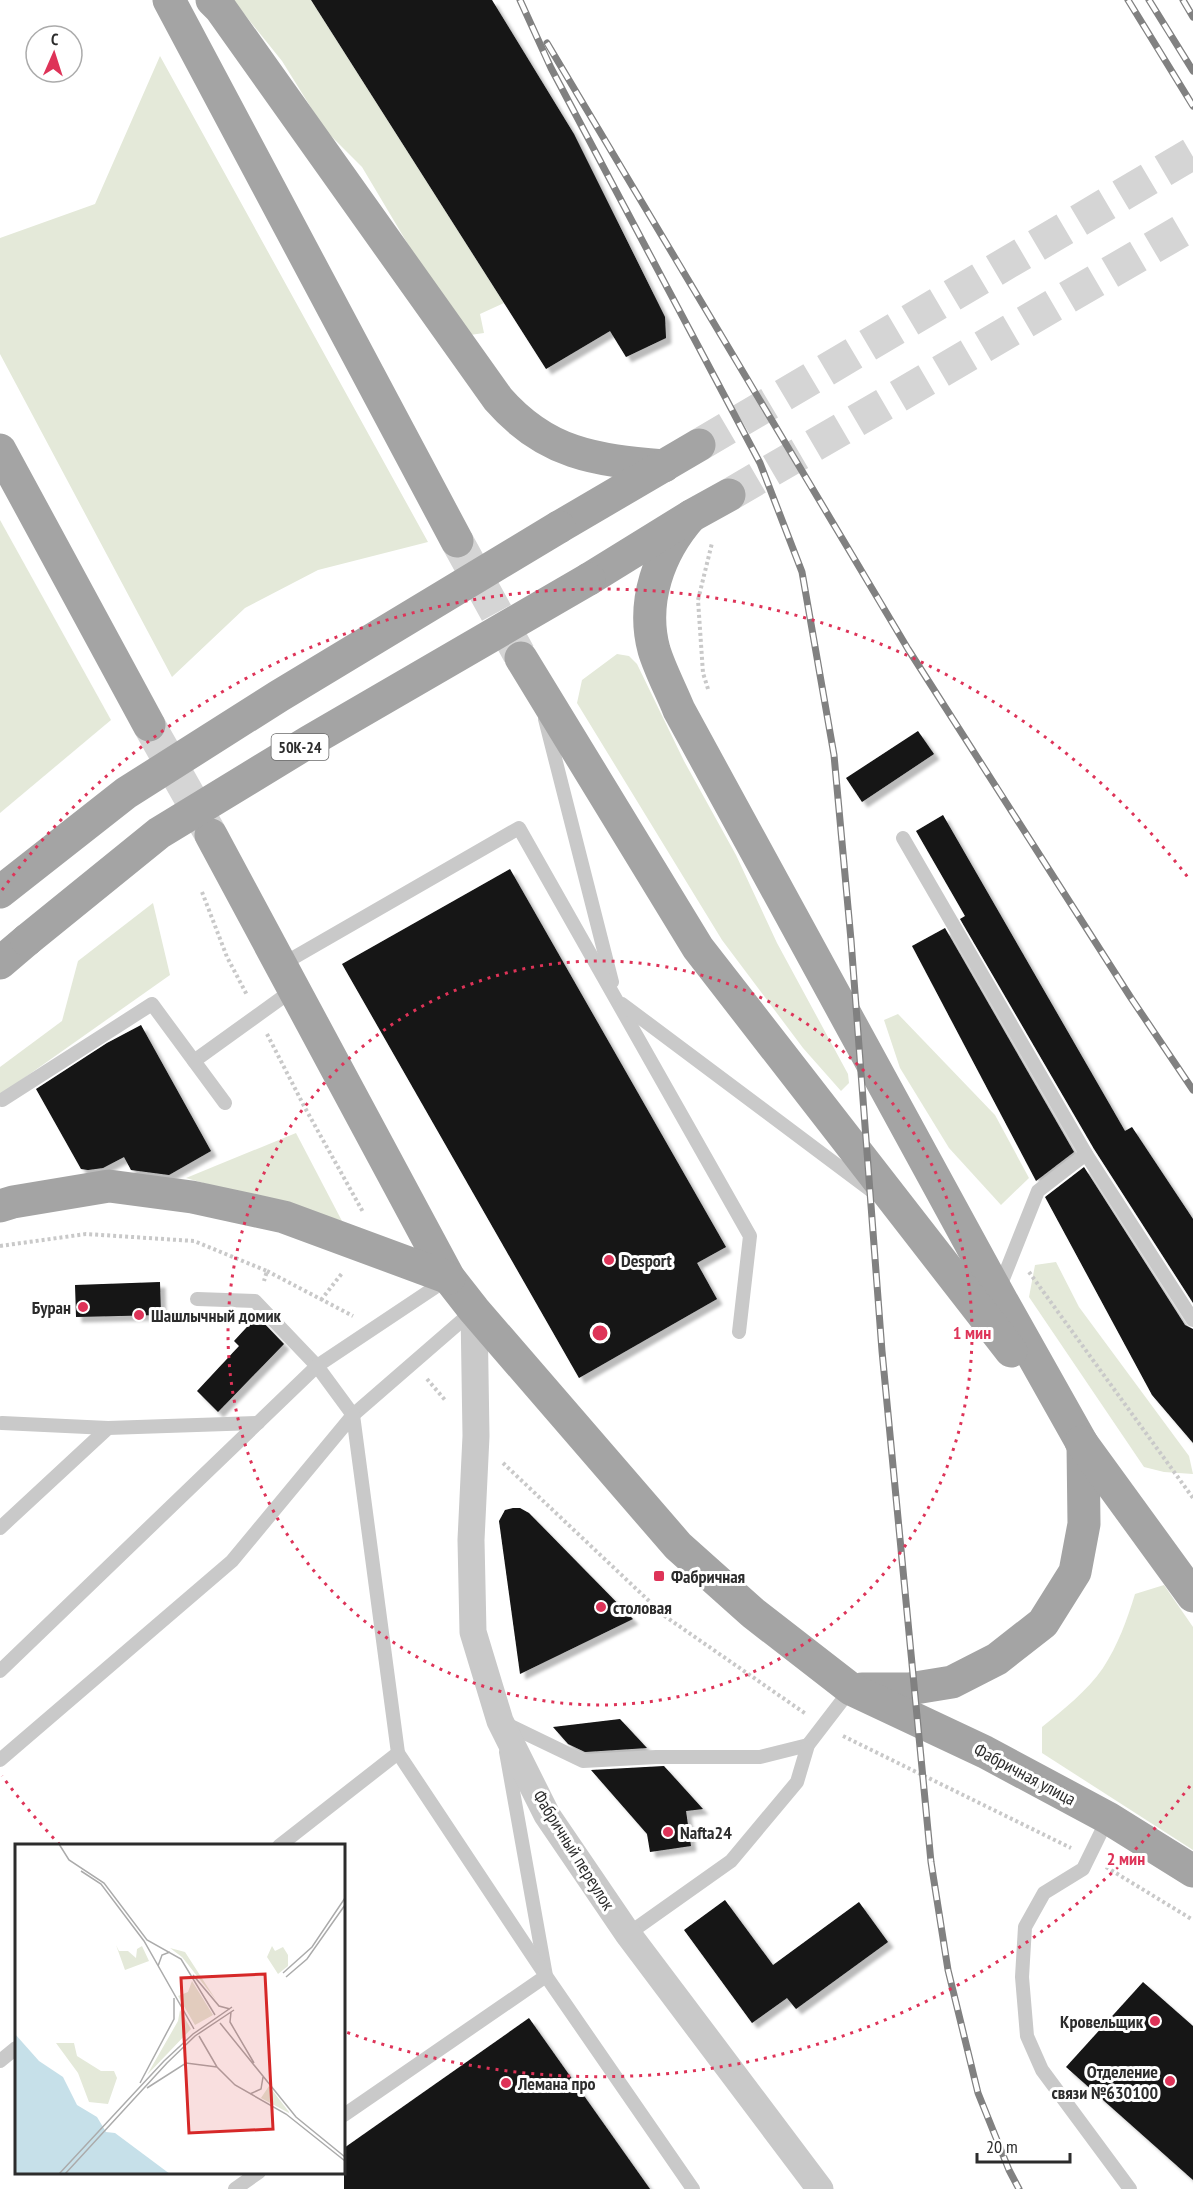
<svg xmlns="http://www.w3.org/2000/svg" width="1193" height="2189" viewBox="0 0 1193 2189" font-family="'PT Sans Narrow',sans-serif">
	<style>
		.green { fill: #e4e9d9 }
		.building { fill: #131313; filter: url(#shadow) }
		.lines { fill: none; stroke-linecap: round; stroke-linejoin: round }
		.primary-tunnel { stroke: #d5d5d5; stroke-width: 33; stroke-dasharray: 33 16; stroke-linecap: butt }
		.path { stroke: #c9c9c9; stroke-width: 4; stroke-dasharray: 3 3; stroke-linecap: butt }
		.lane { stroke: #c9c9c9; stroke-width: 14 }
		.street { stroke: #c9c9c9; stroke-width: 27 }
		.primary { stroke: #a4a4a4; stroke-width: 33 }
		.rail-casing { stroke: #818181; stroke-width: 7 }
		.rail { stroke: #fff; stroke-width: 4.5; stroke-dasharray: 14; stroke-linecap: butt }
		.primary-bridge { stroke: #a4a4a4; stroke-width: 33 }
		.ring { fill: none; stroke: #de3358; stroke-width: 3; stroke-dasharray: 3 6 }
		.poi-dot { fill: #de3358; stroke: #fff; stroke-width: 2 }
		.labels { text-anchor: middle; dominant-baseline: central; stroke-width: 6; stroke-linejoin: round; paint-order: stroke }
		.shield { fill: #fff; stroke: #6b6b6b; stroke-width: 1.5 }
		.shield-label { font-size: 16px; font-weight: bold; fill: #2c2c2c }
		.poi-label { font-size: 18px; font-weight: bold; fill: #2c2c2c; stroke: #fff; text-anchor: start }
		.street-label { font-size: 18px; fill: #2c2c2c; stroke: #fff }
		.inset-road { fill: none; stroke: #ababab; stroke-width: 1.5 }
		.view { fill: #d62828; fill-opacity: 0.15; stroke: #d62828; stroke-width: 3 }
		.inset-edge { fill: none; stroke: #2c2c2c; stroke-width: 3 }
		.centre { fill: #de3358; stroke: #fff; stroke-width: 3 }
		.ring-label { font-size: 18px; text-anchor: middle; font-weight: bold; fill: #de3358; stroke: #fff; stroke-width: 6; stroke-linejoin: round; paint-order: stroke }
	</style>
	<defs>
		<filter id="shadow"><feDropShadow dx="5.5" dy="5.5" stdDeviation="1.5" flood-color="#0004"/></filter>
	</defs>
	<rect width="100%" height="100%" fill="#fff"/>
	<!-- green -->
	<g class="green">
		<path d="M233,0h78l193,303 -24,11 4,19 -14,2 -33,-42 -75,-126 -37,-37 -43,-69z"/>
		<path d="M160,56l268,486 -110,28 -73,38 -73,69 -172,-323v-116l95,-34z"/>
		<path d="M0,520l111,200 -111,93z"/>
		<path d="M617,654l12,2 8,8 47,97 52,94 41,88 71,131 1,9 -8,8 -38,-43 -81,-108 -145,-237 5,-23z"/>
		<path d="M153,903l17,72 -170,120v-28l62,-46 16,-60z"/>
		<path d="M898,1014l97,101 34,63 -28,27 -52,-57 -49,-80 -16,-48z"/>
		<path d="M296,1133l47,90 -157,-45z"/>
		<path d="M1056,1262l23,45 110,149 4,18 -29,-2 -20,-5 -115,-170 6,-32z"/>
		<path d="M1164,1585l29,42v223l-151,-97v-26c22,-18 45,-36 61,-59 15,-23 24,-48 32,-74z"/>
	</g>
	<!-- building -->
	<g class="building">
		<path d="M311,0h181l82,134 91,183 1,21 -40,19 -16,-26 -64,38z"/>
		<path d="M918,731l16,23 -72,48 -16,-24z"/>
		<path d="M943,815l182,316 7,-4 61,92v84l-99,-154 -134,-230 5,-3 -49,-85z"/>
		<path d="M510,869l216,378 -29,16 20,36 -138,79 -237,-414z"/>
		<path d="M945,928l129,224 -38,29 -124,-235z"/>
		<path d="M141,1025l70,126 -42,24 -38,-5 -7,-13 -21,11 -15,2 -7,-1 -45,-80 71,-46z"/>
		<path d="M1084,1167l101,158 8,4v114l-41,-48 -107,-198z"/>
		<path d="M160,1282l1,33 -85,2 -1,-32z"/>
		<path d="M257,1316l27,28 -66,68 -21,-21 42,-45 -5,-5z"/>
		<path d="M513,1508h7l9,5 104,106 -113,55 -21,-153 6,-11z"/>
		<path d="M620,1719l27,29 -62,4 -17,-8 -15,-17z"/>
		<path d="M664,1766l39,43 -17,2 5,35 -41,6 -3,-18 -56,-64z"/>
		<path d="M725,1900l48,65 86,-63 29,40 -92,67 -9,-11 -35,25 -68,-93z"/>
		<path d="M1143,1982l50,44v154l-127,-113z"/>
		<path d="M529,2018l121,171h-306v-41z"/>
	</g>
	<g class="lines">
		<!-- primary-tunnel -->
		<g class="primary-tunnel">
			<path d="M699,445l494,-292"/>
			<path d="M729,495l464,-271"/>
			<path d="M457,541l62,113"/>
			<path d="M149,725l61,108"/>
		</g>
		<!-- path -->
		<g class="path">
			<path d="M708,689l-5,-16 -5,-73 14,-57"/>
			<path d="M202,892l25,65 20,38"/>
			<path d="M267,1034l37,72 59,106"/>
			<path d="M0,1246l86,-12 108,7 73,30 -3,10"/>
			<path d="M267,1271l86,45"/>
			<path d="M1029,1272l164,226"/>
			<path d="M321,1300l22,-28"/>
			<path d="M427,1379l18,21"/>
			<path d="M503,1463l163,154 140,97"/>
			<path d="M843,1736l228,112"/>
			<path d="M1106,1867l87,53"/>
		</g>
		<!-- lane -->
		<g class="lane">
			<path d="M545,719l67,263"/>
			<path d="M903,838l183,316 107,166"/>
			<path d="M281,965l238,-137 231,408 -11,96"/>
			<path d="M622,1004l251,188"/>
			<path d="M194,1061l100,-72"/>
			<path d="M2,1100l150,-96 73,99"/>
			<path d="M999,1289l39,-98 48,-37"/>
			<path d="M197,1299l58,2 62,65 36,49 121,-105"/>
			<path d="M2,1423l106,5 150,-5"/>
			<path d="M0,1528l108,-100"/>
			<path d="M0,1671l317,-305 129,-86"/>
			<path d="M502,1722l81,39 73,-4h104l48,-12"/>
			<path d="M506,1752l40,224 147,213"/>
			<path d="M0,1760l232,-199 121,-146 45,338 -119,93"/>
			<path d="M1108,1818l-25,51 -39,24 -19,34 -3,50 5,59 15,34 88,119"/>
			<path d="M628,1934l103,-73 66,-79 11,-37 43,-56"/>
			<path d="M0,2061l16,-13"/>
			<path d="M344,2115l202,-139 -148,-223"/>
			<path d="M235,2189l24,-17"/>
		</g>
		<!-- street -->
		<path class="street" d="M474,1310l2,126 -5,104 2,92 27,89 47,94 81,119 192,255"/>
		<!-- primary -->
		<g class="primary">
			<path d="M169,0l288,541"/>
			<path d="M212,0l8,8 278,391c48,55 97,61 166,67"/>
			<path d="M0,450l149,275"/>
			<path d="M691,516c-32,36 -50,86 -37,134 6,20 17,40 25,60l319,584 85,151 1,79 -9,48 -32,51 -46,36 -45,23 -43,7h-47"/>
			<path d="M559,527l140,-82"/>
			<path d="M589,579l102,-63 38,-21"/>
			<path d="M521,658l177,290 313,403"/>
			<path d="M211,835l238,443 25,32 204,236 75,67 98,76 134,63 123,66 85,53"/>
			<path d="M0,963l27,-23"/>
			<path d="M0,1206l13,-4 96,-16 83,11 92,20 165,61"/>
			<path d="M1081,1442l112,154"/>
		</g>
		<!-- rail casing -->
		<g class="rail-casing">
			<g id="rail">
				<path d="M520,0l31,68 209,395 42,109 32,183 17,185 31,411 49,511 17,108 30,123 31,77 10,19"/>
				<path d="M1128,0l65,106"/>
				<path d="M1149,0l44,71"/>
				<path d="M1183,0l10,17"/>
				<path d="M547,43l361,606 223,349 62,92"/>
			</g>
		</g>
		<!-- rail -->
		<use href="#rail" class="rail"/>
		<!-- primary-bridge -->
		<g class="primary-bridge">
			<path d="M0,892l126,-99 153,-97 280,-169"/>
			<path d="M27,940l132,-107 151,-92 279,-162"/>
		</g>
	</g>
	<!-- distance rings -->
	<g class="ring">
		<circle cx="600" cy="1333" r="372"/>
		<path d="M1190 1786A744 744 0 0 1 346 2032M60 1845A744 744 0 0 1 2 1776M2 890A744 744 0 0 1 1190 880"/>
	</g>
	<!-- markers -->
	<g class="poi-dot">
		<circle cx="609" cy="1260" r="6"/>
		<circle cx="83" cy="1307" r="6"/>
		<circle cx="139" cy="1315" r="6"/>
		<rect x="653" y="1570" width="12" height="12" rx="3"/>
		<circle cx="601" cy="1607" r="6"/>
		<circle cx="668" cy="1832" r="6"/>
		<circle cx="1155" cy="2021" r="6"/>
		<circle cx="1170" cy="2081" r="6"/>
		<circle cx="506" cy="2083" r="6"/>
	</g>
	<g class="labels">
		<!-- shield labels -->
		<rect class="shield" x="271.5" y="734" width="57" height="26" rx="4.5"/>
		<g class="shield-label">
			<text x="300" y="747">50К-24</text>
		</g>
		<!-- poi labels -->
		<g class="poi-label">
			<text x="621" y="1260">Desport</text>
			<text x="71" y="1307" text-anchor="end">Буран</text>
			<text x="151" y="1315">Шашлычный домик</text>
			<text x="671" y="1576">Фабричная</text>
			<text x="613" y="1607">столовая</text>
			<text x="680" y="1832">Nafta24</text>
			<text x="1143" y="2021" text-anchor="end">Кровельщик</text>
			<text x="1158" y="2071" text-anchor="end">Отделение<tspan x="1158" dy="21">связи №630100</tspan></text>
			<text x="518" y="2083">Лемана про</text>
		</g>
		<!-- street labels -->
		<g class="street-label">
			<text transform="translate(1025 1774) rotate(28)">Фабричная улица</text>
			<text transform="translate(574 1850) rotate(58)">Фабричный переулок</text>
		</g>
	</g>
	<!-- overview -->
	<g transform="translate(15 1844)">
		<rect width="330" height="330" fill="#fff"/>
		<path d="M101,101l3,6h9l8,7 1,-9 5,-3 7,15 -24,9zM257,102l3,5 8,-4 5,8v11l-10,8 -11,-17zM155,104l15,4 31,48 -34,-43zM177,137l21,34 -18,10 -17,-29 10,-4zM165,166l11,19 -44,46 31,-54zM41,199h18l3,13 24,15h13l3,7 -9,26 -19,-2 -11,-29zM254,242l20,26v1l-28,-15z" fill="#e4e9d9"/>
		<path d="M0,190l24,27 24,16 14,28 20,12 9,15 9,1 55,41h-155z" fill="#c6e0e9"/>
		<path class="inset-road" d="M44,0l10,16 35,23 43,57 34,19 34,56M66,27l20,13 43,57 50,88M143,122l4,-11 8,-3M268,129l29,-26 33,-49M178,131l26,31 11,3M271,133l21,-18 38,-54M216,168l-1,10 24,41M205,179l76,94 49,40M184,192l18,31 18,18 51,29 59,47M125,239l34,-64v-21M132,244l39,-25 31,4M235,250l11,-5 2,-12M44,330l105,-113 29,-27 39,-27M50,330l102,-111 28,-27 39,-26"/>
		<path class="view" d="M250,130l8,155 -84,4 -8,-155z"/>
		<rect width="330" height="330" class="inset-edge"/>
	</g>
	<circle cx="600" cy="1333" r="9" class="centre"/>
	<g class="ring-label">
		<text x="972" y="1339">1 мин</text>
		<text x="1126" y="1865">2 мин</text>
	</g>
	<!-- north arrow -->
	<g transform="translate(54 54) rotate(3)"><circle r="28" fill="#ffffff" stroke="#ababab" stroke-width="1.5"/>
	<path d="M0-4.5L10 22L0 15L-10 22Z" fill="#de3358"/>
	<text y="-9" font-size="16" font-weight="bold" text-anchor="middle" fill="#2c2c2c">С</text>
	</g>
	<!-- scale -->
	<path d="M977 2153v9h93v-9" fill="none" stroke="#2c2c2c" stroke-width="3"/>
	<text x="986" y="2153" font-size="18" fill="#2c2c2c" stroke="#ffffff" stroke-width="4.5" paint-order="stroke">20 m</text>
</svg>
